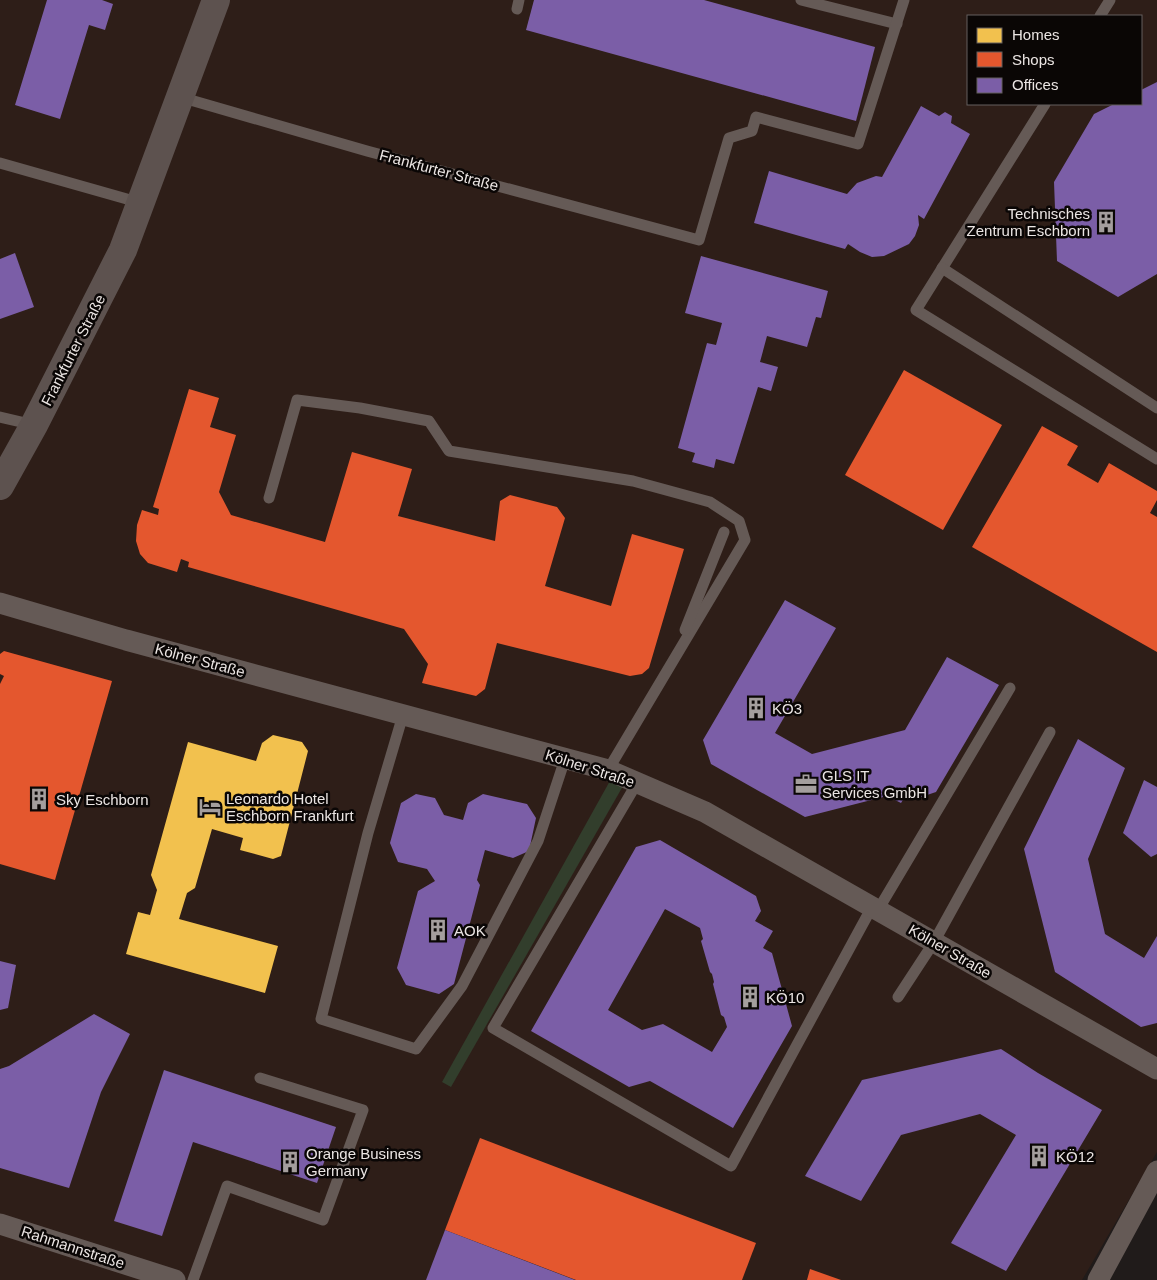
<svg xmlns="http://www.w3.org/2000/svg" width="1157" height="1280" viewBox="0 0 1157 1280" font-family="Arial,sans-serif">
	<style>
		.commercial { fill: #2e1e18; fill-rule: evenodd }
		.green { fill: #323e2c }
		.homes { fill: #f2c14e }
		.shops { fill: #e4572e }
		.offices { fill: #7b5ea7; fill-rule: evenodd }
		.lines { fill: none; stroke-linecap: round; stroke-linejoin: round }
		.lane { stroke: #655a56; stroke-width: 11 }
		.street { stroke: #655a56; stroke-width: 21 }
		.secondary { stroke: #5d524f; stroke-width: 28 }
		.labels { text-anchor: middle; dominant-baseline: central; stroke-width: 5; stroke-linejoin: round; paint-order: stroke }
		.street-label { font-size: 15px; fill: #ebe5e3; stroke: #0a0605 }
		.poi-label { font-size: 15px; fill: #ebe5e3; stroke: #0a0605; text-anchor: start }
	</style>
	<rect width="100%" height="100%" fill="#201b1a"/>
	<!-- commercial -->
	<path class="commercial" d="M0,0h1157v1152l-75,128h-1082zM968,16h173v88h-173z"/>
	<!-- green -->
	<path class="green" d="M611,779l12,7 -172,301 -9,-5z"/>
	<!-- homes -->
	<path class="homes" d="M273,735l29,7 6,9 -27,105 -8,3 -33,-9 3,-12 -31,-9 -17,59 -8,5 -8,26 99,27 -13,47 -139,-39 12,-42 12,3 7,-25 -6,-15 37,-133 68,19 6,-18z"/>
	<!-- shops -->
	<g class="shops">
		<path d="M904,370l98,55 -59,105 -98,-55z"/>
		<path d="M189,389l30,9 -9,29 26,8 -17,57 12,23 94,27 27,-90 60,17 -14,47 97,25 5,-40 10,-6 47,12 8,11 -20,68 66,20 21,-72 52,15 -35,119 -7,6 -12,2 -133,-33 -12,46 -9,7 -54,-13 6,-19 -24,-35 -216,-62 1,-5 -8,-3 -4,13 -29,-9 -8,-9 -4,-13 1,-16 5,-15 16,5 1,-6 -6,-2z"/>
		<path d="M1042,426l36,20 -11,19 31,18 11,-20 48,28v9l-7,13 7,4v135l-185,-105z"/>
		<path d="M4,651l108,30 -57,199 -55,-16v-180l4,-8 -4,-2v-20z"/>
		<path d="M480,1138l276,105 -14,37h-166l-131,-50z"/>
		<path d="M810,1269l31,11h-34z"/>
	</g>
	<!-- offices -->
	<g class="offices">
		<path d="M47,0h55l11,4 -8,26 -16,-5 -29,94 -45,-14z"/>
		<path d="M534,0h170l171,47 -19,74 -330,-91z"/>
		<path d="M1157,82v192l-39,23 -61,-36 -3,-79 40,-68 20,-10h27v-14z"/>
		<path d="M921,106l18,10 6,-4 7,4 -1,7 19,11 -46,85 -6,-4 1,10 -4,11 -6,8 -25,12 -12,1 -12,-5 -12,-8 -3,5 -91,-26 15,-52 78,23 10,-11 19,-7 6,1z"/>
		<path d="M15,253l19,54 -34,12v-60z"/>
		<path d="M701,256l127,35 -7,27 -5,-1 -9,30 -40,-11 -7,26 18,5 -7,24 -13,-4 -24,77 -18,-5 -2,9 -22,-6 3,-9 -17,-5 29,-105 9,2 6,-22 -37,-10z"/>
		<path d="M785,600l51,28 -61,105 37,21 93,-24 42,-73 52,28 -63,107 -15,5 -12,-7 -8,13 -14,-7 -82,21 -94,-53 -8,-24z"/>
		<path d="M1078,739l47,29 -37,91 17,75 39,24 13,-22v87l-16,4 -86,-55 -31,-123z"/>
		<path d="M1144,780l13,7v67l-6,3 -28,-24z"/>
		<path d="M416,794l19,4 9,17 19,5 5,-17 15,-9 44,10 9,14 -7,33 -16,7 -28,-8 -8,30 3,5 -26,99 -15,10 -33,-9 -9,-17 21,-77 17,-10 -8,-12 -29,-7 -8,-19 11,-40z"/>
		<path d="M660,840l96,56 5,15 -6,10 18,10 -10,17 9,5 20,73 -59,102 -83,-47 -21,6 -98,-56 105,-184zM665,909l35,19 3,11 -2,2 9,31 2,2 2,8 -1,2 8,31 3,2 3,10 -15,25 -49,-28 -21,6 -34,-20z"/>
		<path d="M0,961l16,4 -8,43 -8,2z"/>
		<path d="M94,1014l36,20 -29,58 -32,96 -69,-20v-99l9,-3z"/>
		<path d="M1001,1049l37,24 64,37 -96,161 -55,-28 65,-108 -36,-21 -79,21 -40,66 -56,-25 57,-96z"/>
		<path d="M164,1070l172,57 -19,56 -124,-41 -31,94 -48,-15z"/>
		<path d="M445,1230l130,50h-149z"/>
	</g>
	<g class="lines">
		<!-- lane -->
		<g class="lane">
			<path d="M801,0l96,24"/>
			<path d="M517,9l2,-9"/>
			<path d="M1100,16l10,-16"/>
			<path d="M180,97l187,54 332,89 30,-102 23,-7 4,-14 102,27 46,-144"/>
			<path d="M1045,104l-129,206 241,149"/>
			<path d="M0,163l141,40"/>
			<path d="M942,268l215,140"/>
			<path d="M0,417l34,8"/>
			<path d="M269,498l28,-98 63,8 69,13 20,30 184,30 77,21 29,19 6,19 -137,230"/>
			<path d="M685,630l39,-98"/>
			<path d="M403,715l-35,118 -47,186 95,30 46,-63 76,-145 27,-82"/>
			<path d="M637,783l-144,245 238,138 141,-259"/>
			<path d="M878,910l132,-222"/>
			<path d="M898,997l36,-55 116,-210"/>
			<path d="M193,1280l34,-94 96,34 40,-110 -103,-32"/>
		</g>
		<!-- street -->
		<g class="street">
			<path d="M0,603l126,37 482,130 97,42 452,257"/>
			<path d="M0,1224l175,56"/>
			<path d="M1098,1280l59,-109"/>
		</g>
		<!-- secondary -->
		<path class="secondary" d="M0,486l34,-61 89,-175 93,-250"/>
	</g>
	<!-- icons -->
	<defs>
		<g id="building-bare" transform="scale(1.725)"><path d="M-4-6H4V6H1V3H-1V6H-4ZM-2.5-4.3h1.7v1.8h-1.7ZM.8-4.3h1.7v1.8H.8ZM-2.5-1h1.7V.8h-1.7ZM.8-1h1.7V.8H.8Z" fill="#a49e9d" stroke="#0a0605" stroke-width="2.5" paint-order="stroke"/></g>
		<g id="office-bare" transform="scale(1.725)"><path d="M-6-3h4V-5.5h4V-3h4V5H-6ZM-1-4.5V-3h2v-1.5ZM-6 0V1H6V0Z" fill="#a49e9d" stroke="#0a0605" stroke-width="2.5" paint-order="stroke"/></g>
		<g id="hotel-bare" transform="scale(1.725)"><path d="M-6-4.5h1.5V1H6V5H4.5V3h-9V5H-6ZM-4 0a1.8 1.8 0 1 1 3.6 0ZM.5 0V-2.5h3Q6-2.5 6 0Z" fill="#a49e9d" stroke="#0a0605" stroke-width="2.5" paint-order="stroke"/></g>
	</defs>
	<g fill-rule="evenodd">
		<use href="#building-bare" x="1106" y="222"/>
		<use href="#building-bare" x="756" y="708"/>
		<use href="#office-bare" x="806" y="784"/>
		<use href="#building-bare" x="39" y="799"/>
		<use href="#hotel-bare" x="210" y="807"/>
		<use href="#building-bare" x="438" y="930"/>
		<use href="#building-bare" x="750" y="997"/>
		<use href="#building-bare" x="1039" y="1156"/>
		<use href="#building-bare" x="290" y="1162"/>
	</g>
	<g class="labels">
		<!-- street labels -->
		<g class="street-label">
			<text transform="translate(439 170) rotate(15)">Frankfurter Straße</text>
			<text transform="translate(73 350) rotate(-63)">Frankfurter Straße</text>
			<text transform="translate(200 660) rotate(15)">Kölner Straße</text>
			<text transform="translate(590 768) rotate(18)">Kölner Straße</text>
			<text transform="translate(950 951) rotate(30)">Kölner Straße</text>
			<text transform="translate(73 1247) rotate(18)">Rahmannstraße</text>
		</g>
		<!-- poi labels -->
		<g class="poi-label">
			<text x="1090" y="213" text-anchor="end">Technisches<tspan x="1090" dy="17">Zentrum Eschborn</tspan></text>
			<text x="772" y="708">KÖ3</text>
			<text x="822" y="775">GLS IT<tspan x="822" dy="17">Services GmbH</tspan></text>
			<text x="226" y="798">Leonardo Hotel<tspan x="226" dy="17">Eschborn Frankfurt</tspan></text>
			<text x="56" y="799">Sky Eschborn</text>
			<text x="454" y="930">AOK</text>
			<text x="766" y="997">KÖ10</text>
			<text x="306" y="1153">Orange Business<tspan x="306" dy="17">Germany</tspan></text>
			<text x="1056" y="1156">KÖ12</text>
		</g>
	</g>
	<!-- legend -->
	<rect x="967" y="15" width="175" height="90" fill="#0a0605" stroke="#645f5e"/>
	<rect x="977" y="28" width="25" height="15" fill="#f2c14e" stroke="#645f5e"/>
	<text x="1012" y="40" font-size="15" fill="#ebe5e3">Homes</text>
	<rect x="977" y="52" width="25" height="15" fill="#e4572e" stroke="#645f5e"/>
	<text x="1012" y="65" font-size="15" fill="#ebe5e3">Shops</text>
	<rect x="977" y="78" width="25" height="15" fill="#7b5ea7" stroke="#645f5e"/>
	<text x="1012" y="90" font-size="15" fill="#ebe5e3">Offices</text>
</svg>
